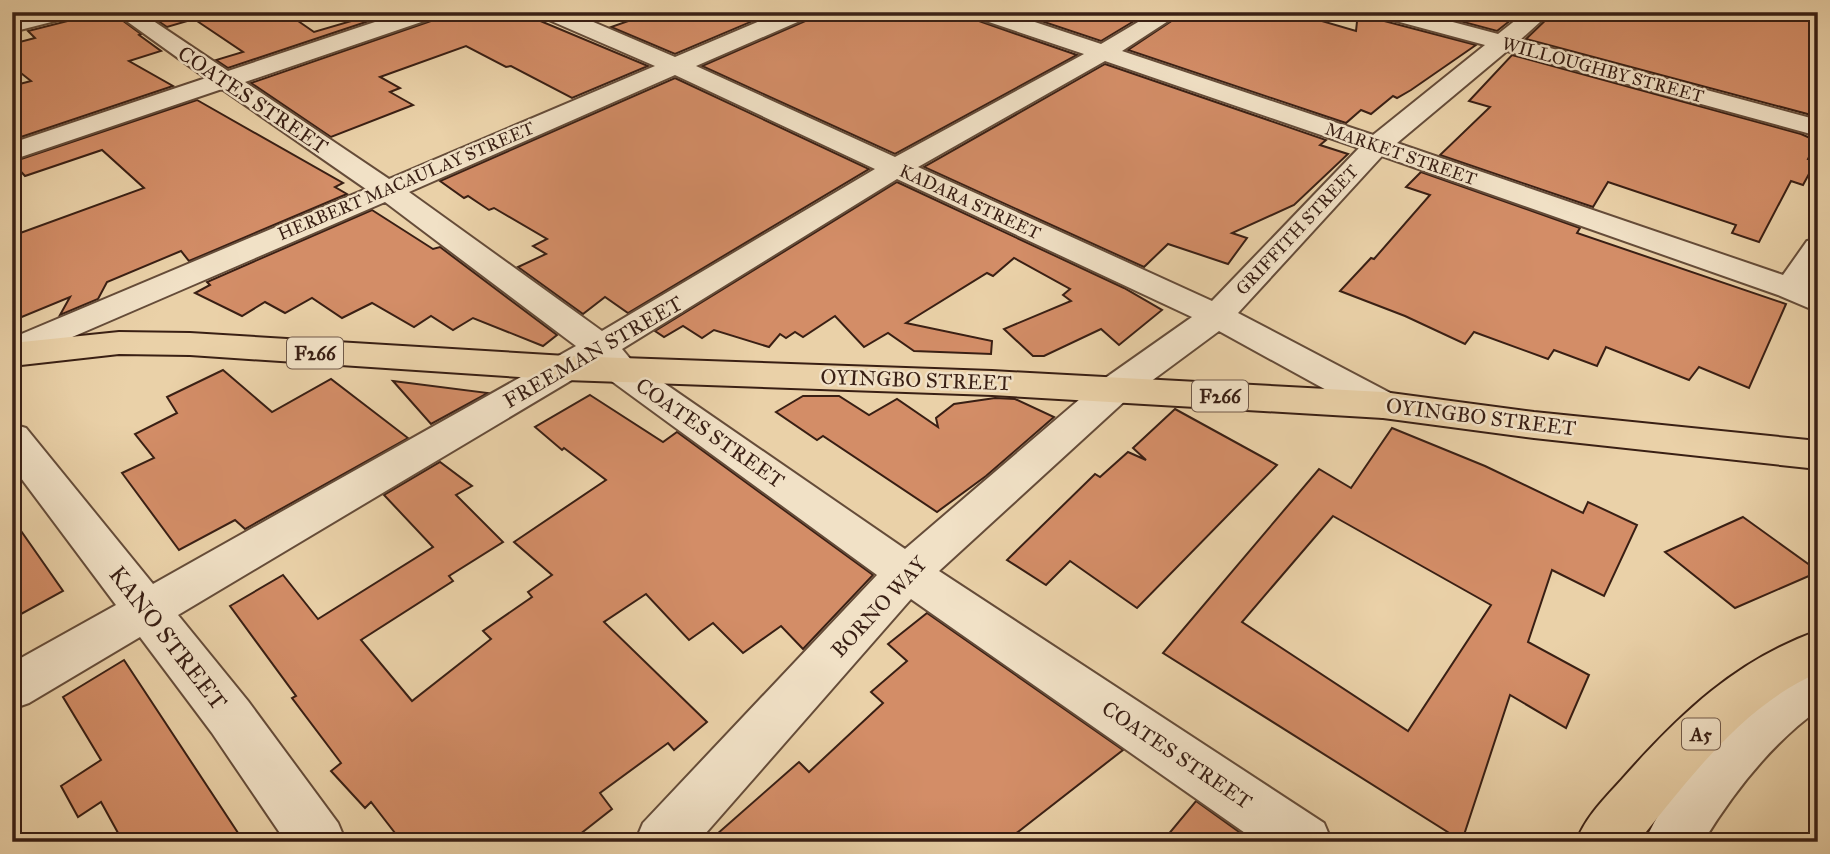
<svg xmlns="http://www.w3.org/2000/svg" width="1830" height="854" viewBox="0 0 1830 854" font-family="'IM FELL Great Primer',serif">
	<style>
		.building { fill: #d38d67; stroke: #391f14; stroke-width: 2; fill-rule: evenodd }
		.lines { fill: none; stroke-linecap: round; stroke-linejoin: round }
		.minor-casing { stroke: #654c39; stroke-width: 4 }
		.highway-casing { stroke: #391f14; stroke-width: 4 }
		.minor { fill: #f1e1c6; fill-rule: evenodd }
		.highway { fill: #ead1a8; fill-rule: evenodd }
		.labels { text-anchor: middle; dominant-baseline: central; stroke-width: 5; stroke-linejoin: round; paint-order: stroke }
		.far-street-label { font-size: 18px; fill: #391f14; stroke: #f1e1c6 }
		.shield { fill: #f1e1c6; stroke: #705949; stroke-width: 2 }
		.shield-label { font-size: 19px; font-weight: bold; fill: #391f14 }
		.street-label { font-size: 21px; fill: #391f14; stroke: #f1e1c6 }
		.near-street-label { font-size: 24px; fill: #391f14; stroke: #f1e1c6 }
	</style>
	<rect width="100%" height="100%" fill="#ead1a8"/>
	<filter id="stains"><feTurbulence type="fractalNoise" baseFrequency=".00286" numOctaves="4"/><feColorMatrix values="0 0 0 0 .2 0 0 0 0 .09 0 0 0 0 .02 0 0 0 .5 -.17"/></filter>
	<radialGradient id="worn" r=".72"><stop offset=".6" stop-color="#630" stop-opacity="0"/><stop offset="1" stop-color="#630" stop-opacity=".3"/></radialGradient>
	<!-- building -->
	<g class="building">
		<path d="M76,12h35l30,22 -2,1 22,16 -32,10 44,25 -161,54v-54l19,-5 -19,-15v-22l23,-6 -7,-7 44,-11z"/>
		<path d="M145,12h140l29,20 68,-20h14l-168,56 -12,-8 27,-8 -49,-33 -27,8z"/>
		<path d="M441,12h78l129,54 -76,32 -61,-32 -5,1 -40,-21 -86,31 20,11 -10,4 23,13 -82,32 -80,-54 186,-64z"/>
		<path d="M654,12h120l-99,42 -64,-27z"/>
		<path d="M814,12h155l4,7 104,36 -182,99 -193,-88 108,-47z"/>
		<path d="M1014,12h135l-48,29z"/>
		<path d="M1185,12h33l30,9 15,-9h28l65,19 2,-19h18l4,8 96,25 -65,45 -14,8 -4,-2 -22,18 -10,-4 -15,13 -218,-73z"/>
		<path d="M1426,12h95l-24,19z"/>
		<path d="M1554,12h225l39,11v89l-3,4 -289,-77z"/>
		<path d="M1512,55l289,79 16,7 -9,18 8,2 -13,24 -12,-4 -32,61 -27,-9 4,-8 -128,-43 -15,25 -153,-52 50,-48 -21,-6z"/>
		<path d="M1105,64l221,76 -6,5 28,9 -54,51 -62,28 15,5 -19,26 -60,-20 -24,23 -220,-100z"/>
		<path d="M675,78l194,91 -241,144 -23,-16 -22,17 -65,-47 28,-13 -13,-8 14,-7 -53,-31 -5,2 -21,-14 -4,2 -24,-17z"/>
		<path d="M197,100l146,83 -8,4 12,7 -158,67 -8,-10 -74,31 -9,17 -38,16 10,-18 -58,24v-85l132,-48 -42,-38 -77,26 -13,-14z"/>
		<path d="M1421,172l159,56 -3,5 209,71 -37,84 -50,-21 -10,13 -83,-33 -9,19 -43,-16 -6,9 -74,-27 -9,12 -60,-28 -65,-25 31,-33 3,1 56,-64 -24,-8z"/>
		<path d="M897,182l227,106 38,22 -43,35 -18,-16 -57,27h-11l-29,-27 67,-28 -8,-6 7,-6 -56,-31 -21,18 -6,-3 -81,50 86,18 -1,13 -77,-3 -26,-18 -24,14 -29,-31 -32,21 -8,-5 -9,6 -6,-4 -11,13 -55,-17 -12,8 -19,-12 -19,11 -9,-6z"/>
		<path d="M372,210l61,39 7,-2 117,88 -14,11 -70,-28 -20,12 -22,-14 -17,11 -42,-24 -30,15 -30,-20 -27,15 -20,-11 -23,14 -47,-23 15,-8 -3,-3z"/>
		<path d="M223,370l49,42 59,-33 77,59 -163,91 -10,-9 -56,30 -57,-77 32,-15 -19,-24 42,-21 -10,-16z"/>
		<path d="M393,381l95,12 -57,31z"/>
		<path d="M590,395l73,47 14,-10 196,143 -70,74 -22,-23 -38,27 -30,-30 -24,17 -43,-46 -42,28 103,100 -33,28 -6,-7 -68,50 12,16 -42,33h-168l-31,-40 -6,6 -34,-37 10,-8 -49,-65 4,-2 -66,-90 53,-31 35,44 115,-72 -49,-52 56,-33 32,24 -16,9 47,47 -54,34 4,5 -92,59 51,61 79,-62 -8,-8 49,-34 -4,-5 24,-17 -38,-33 92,-62 -42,-32 -2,2 -27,-23z"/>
		<path d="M803,396h36l30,19 28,-16 41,28 -2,-9 18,-14 41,-6 20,1 39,18 -68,59 -49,36 -114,-76 -6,4 -41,-28z"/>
		<path d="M1175,409l102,56 -140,143 -67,-47 -24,24 -39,-25 88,-86 5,3 28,-25 18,8 -13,-12z"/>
		<path d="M1392,428l93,38 98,47 5,-11 49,23 -33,71 -52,-26 -24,72 61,33 -23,53 -56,-33 -48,146 -299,-188 156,-184 32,19zM1333,516l158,89 -83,126 -166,-109z"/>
		<path d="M1743,517l75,54v1l-83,36 -70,-56z"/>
		<path d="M12,518l51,73 -51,28z"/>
		<path d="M927,613l196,137 -118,92h-297l91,-80 10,10 74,-69 -12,-11 36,-31 -19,-17z"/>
		<path d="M124,660l120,182h-121l-22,-40 -23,15 -17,-31 40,-26 -38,-63z"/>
		<path d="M1196,801l57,41h-91z"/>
	</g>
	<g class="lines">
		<!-- minor casing -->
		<g class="minor-casing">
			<g id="minor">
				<path d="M35,12h39l-3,5 -59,15v-14z"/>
				<path d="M114,12h26l88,59 177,-59h34l-3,5 -191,65 144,97 266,-113 -113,-49 -3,-5h31l105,45 106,-45h31l-3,5 -113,49 199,91 189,-103 -110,-37 -3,-5h34l96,32 54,-32h27l-60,39 251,84 112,-90 -104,-28 -3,-5h37l83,22 28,-22h25l-31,28 298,80v16l-311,-85 -110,92 386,132 24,-34 11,-2v33l-9,13 9,4v23l-40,-17 -396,-139 -144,157 158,83 6,9 -6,9 -13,4 -13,-4 -151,-83 -92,68 -188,172 385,252 8,19h-74l-347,-243 -213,243h-63l8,-19 234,-248 -271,-198 -9,-12 -419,250 70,86 90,122 8,19h-60l-74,-109 -72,-96 -111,66 -17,6v-46l104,-58 -104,-139v-42l14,4 127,156 423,-238 -191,-144 -373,161v-25l354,-149 -144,-100 -210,71v-17l194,-65zM1105,61l254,87 -147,153 -294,-134zM675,75l200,94 -273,162 -193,-139zM897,179l295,138 -91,64 -196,168 -273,-188 -10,-12z"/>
				<path d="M1798,12h20v9l-17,-4z"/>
				<path d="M1818,662v48c-47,34 -85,83 -115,132h-58c27,-65 106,-156 173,-180z"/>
			</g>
		</g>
		<!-- highway casing -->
		<g class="highway-casing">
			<g id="highway">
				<path d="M119,332l71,1 376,23 426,15 391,21 151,20 284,29v28l-284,-31 -151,-20 -391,-23 -426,-15 -376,-25 -71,-1 -107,12v-23z"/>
				<path d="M1818,631v42c-75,32 -130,107 -180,169h-62c10,-26 29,-44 47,-64 57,-64 113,-118 195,-147z"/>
			</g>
		</g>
		<!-- minor -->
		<use href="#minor" class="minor"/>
		<!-- highway -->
		<use href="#highway" class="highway"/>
	</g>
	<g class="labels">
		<!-- far-street labels -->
		<g class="far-street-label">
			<text transform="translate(1603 70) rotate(15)">WILLOUGHBY STREET</text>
			<text transform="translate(1401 154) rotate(19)">MARKET STREET</text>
			<text transform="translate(406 181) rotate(-23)">HERBERT MACAULAY STREET</text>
			<text transform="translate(970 202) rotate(25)">KADARA STREET</text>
			<text transform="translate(1297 230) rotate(-47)">GRIFFITH STREET</text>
		</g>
		<!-- shield labels -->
		<g class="shield">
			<rect x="287" y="337.5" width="56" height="31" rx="5"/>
			<rect x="1192" y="380.5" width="56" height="31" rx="5"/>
			<rect x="1682" y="718.5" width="38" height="31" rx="5"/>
		</g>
		<g class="shield-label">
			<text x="315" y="353">F266</text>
			<text x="1220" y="396">F266</text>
			<text x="1701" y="734">A5</text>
		</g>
		<!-- street labels -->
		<g class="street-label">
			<text transform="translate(253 100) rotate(34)">COATES STREET</text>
			<text transform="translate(593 352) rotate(-30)">FREEMAN STREET</text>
			<text transform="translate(916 380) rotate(2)">OYINGBO STREET</text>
			<text transform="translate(1481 417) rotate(7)">OYINGBO STREET</text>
			<text transform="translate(710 433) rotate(35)">COATES STREET</text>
			<text transform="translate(879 607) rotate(-47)">BORNO WAY</text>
			<text transform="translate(1177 755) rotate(34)">COATES STREET</text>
		</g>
		<!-- near-street labels -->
		<g class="near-street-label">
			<text transform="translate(168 638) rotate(52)">KANO STREET</text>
		</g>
	</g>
	<!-- margin -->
	<rect width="1830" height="854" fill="none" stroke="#ead1a8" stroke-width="42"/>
	<rect x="14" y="14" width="1802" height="826" fill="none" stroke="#391f14" stroke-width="3.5"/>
	<rect x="21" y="21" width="1788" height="812" fill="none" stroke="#391f14" stroke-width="2"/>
	<rect width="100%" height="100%" filter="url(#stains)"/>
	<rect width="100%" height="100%" fill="url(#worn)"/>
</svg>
